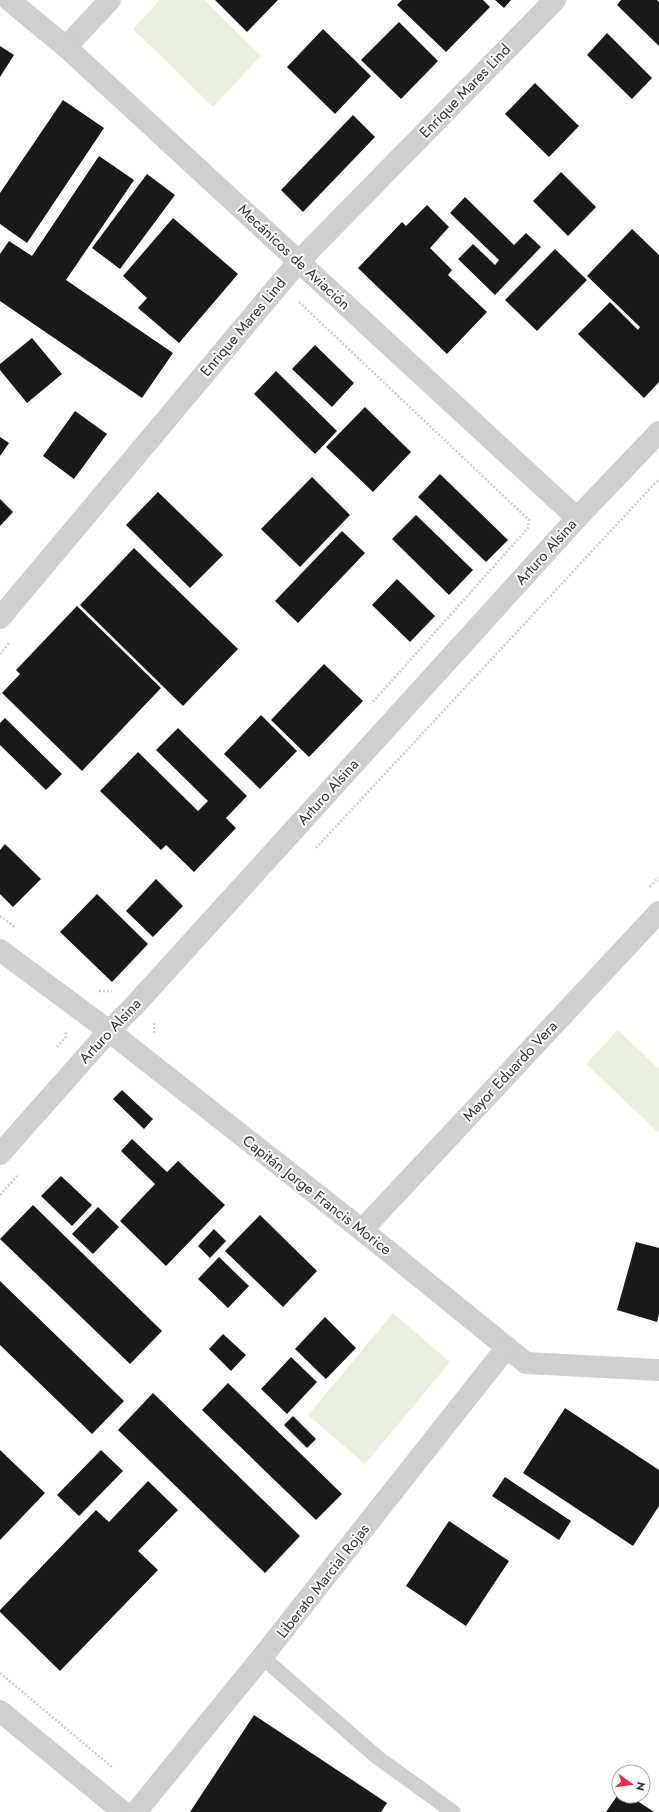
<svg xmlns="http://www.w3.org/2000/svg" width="659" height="1812" viewBox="0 0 659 1812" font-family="Jost,sans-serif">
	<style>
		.green { fill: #e9f0e0 }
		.building { fill: #191919 }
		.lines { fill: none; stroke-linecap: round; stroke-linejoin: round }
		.path { stroke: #cfcfcf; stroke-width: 2.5; stroke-dasharray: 2 2; stroke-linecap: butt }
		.service { stroke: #cfcfcf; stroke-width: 15 }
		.minor { stroke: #cfcfcf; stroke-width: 22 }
		.tertiary { stroke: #cfcfcf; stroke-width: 22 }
		.labels { text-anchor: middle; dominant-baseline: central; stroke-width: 4; stroke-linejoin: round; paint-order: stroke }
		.street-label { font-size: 15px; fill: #323232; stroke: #fff }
	</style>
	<rect width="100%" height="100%" fill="#fff"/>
	<!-- green -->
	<g class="green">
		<path d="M160,0h44l57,56 -48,51 -80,-78z"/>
		<path d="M618,1030l41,39v64l-73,-69z"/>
		<path d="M393,1313l57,49 -85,102 -57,-49z"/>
	</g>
	<!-- building -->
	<g class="building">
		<path d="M215,0h63l-31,32z"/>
		<path d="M402,0h81l7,7 -44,45 -49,-47z"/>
		<path d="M495,0h16l-7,8z"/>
		<path d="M621,0h36l2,2v44l-42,-41z"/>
		<path d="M399,22l39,39 -37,38 -40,-39z"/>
		<path d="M323,29l48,47 -36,38 -48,-47z"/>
		<path d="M607,33l45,45 -20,21 -45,-44z"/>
		<path d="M0,46l14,9 -14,22z"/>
		<path d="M535,83l44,43 -30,31 -44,-43z"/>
		<path d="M63,100l41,28 -77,115 -27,-19v-31z"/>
		<path d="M353,115l22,22 -72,75 -22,-22z"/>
		<path d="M99,156l35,24 -68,100 107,73 -31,45 -142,-97v-47l9,-13 23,15z"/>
		<path d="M561,172l35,35 -28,29 -35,-35z"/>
		<path d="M147,174l28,21 -55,74 -28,-21z"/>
		<path d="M465,197l49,48 12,-12 15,14 -46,48 -37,-36 15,-15 22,21 4,-5 -49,-47z"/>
		<path d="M427,205l22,22 -19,21 22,22 -4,5 39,37 -40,42 -89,-86 44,-46 4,4z"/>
		<path d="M173,218l65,56 -59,69 -41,-35 9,-10 -24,-22z"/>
		<path d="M632,229l27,26v127l-15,16 -66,-64 32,-32 28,28 2,-3 -53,-51z"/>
		<path d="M555,249l32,31 -50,51 -32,-31z"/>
		<path d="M32,338l30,36 -35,29 -27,-33v-6z"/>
		<path d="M315,345l39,38 -22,24 -40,-38z"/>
		<path d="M276,371l61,60 -22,23 -61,-60z"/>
		<path d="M365,407l46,45 -38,40 -47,-45z"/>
		<path d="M75,411l32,23 -33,45 -31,-23z"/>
		<path d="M0,437l9,6 -9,13z"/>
		<path d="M440,474l68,66 -22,22 -68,-65z"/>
		<path d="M312,477l38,38 -50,52 -39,-38z"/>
		<path d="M158,492l65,63 -33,33 -64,-63z"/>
		<path d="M0,499l13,13 -13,14z"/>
		<path d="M416,515l57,55 -24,25 -57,-56z"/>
		<path d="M342,531l23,22 -67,70 -23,-22z"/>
		<path d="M134,548l104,101 -55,57 -103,-101z"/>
		<path d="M397,579l38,37 -25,26 -38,-37z"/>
		<path d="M77,606l84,82 -79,83 -80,-78 18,-19 -4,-4z"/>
		<path d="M324,664l39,37 -54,56 -38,-37z"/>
		<path d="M261,715l36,36 -37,38 -36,-35z"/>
		<path d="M5,718l57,56 -16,16 -46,-45v-22z"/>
		<path d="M178,728l69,68 -21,22 10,10 -42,44 -28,-27 -5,5 -61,-59 38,-39 60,59 10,-10 -52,-51z"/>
		<path d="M5,844l36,35 -28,28 -13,-13v-44z"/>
		<path d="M156,879l27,27 -30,31 -27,-26z"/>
		<path d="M97,894l51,50 -36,38 -52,-50z"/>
		<path d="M122,1090l31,29 -9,10 -31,-30z"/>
		<path d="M132,1139l35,33 11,-11 47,44 -59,61 -46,-45 35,-37 -34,-33z"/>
		<path d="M61,1176l31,29 -20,21 -31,-30z"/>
		<path d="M33,1205l129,126 -32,33 -130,-125z"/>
		<path d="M98,1207l21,20 -26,27 -21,-20z"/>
		<path d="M260,1215l57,56 -34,36 -58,-56z"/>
		<path d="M214,1229l12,12 -16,17 -12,-12z"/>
		<path d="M636,1242l23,6v66l-2,8 -40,-12z"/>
		<path d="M219,1257l30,29 -21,22 -30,-29z"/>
		<path d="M0,1281l124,120 -32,33 -92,-89z"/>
		<path d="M325,1317l31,31 -30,31 -31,-30z"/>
		<path d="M223,1334l23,21 -15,16 -22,-22z"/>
		<path d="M291,1357l26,25 -30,32 -26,-25z"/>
		<path d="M228,1383l114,111 -26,26 -114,-110z"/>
		<path d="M153,1393l147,143 -35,37 -147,-143z"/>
		<path d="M565,1408l94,62v36l-26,40 -110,-73z"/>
		<path d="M293,1416l23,23 -9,9 -23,-23z"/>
		<path d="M0,1450l45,43 -45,47z"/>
		<path d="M101,1450l22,21 -44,45 -22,-21z"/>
		<path d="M505,1477l66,44 -12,19 -67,-44z"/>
		<path d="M148,1481l30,29 -40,41 20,19 -98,101 -60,-59v-2l96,-100 13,12z"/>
		<path d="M449,1521l60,40 -43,65 -60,-40z"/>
		<path d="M254,1715l133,88 -6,9h-191z"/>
		<path d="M619,1793v3h11l24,16h-48z"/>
	</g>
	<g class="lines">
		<!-- path -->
		<g class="path">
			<path d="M299,302l230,218 -1,8 -157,176"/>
			<path d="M0,654l10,-12"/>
			<path d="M316,848l343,-369"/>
			<path d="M650,887l9,-10"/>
			<path d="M0,916l15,11"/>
			<path d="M99,991h13"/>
			<path d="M154,1023v11"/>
			<path d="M57,1047l9,-10v-5"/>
			<path d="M0,1195l19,-21"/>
			<path d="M0,1673l113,95"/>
		</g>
		<!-- service -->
		<path class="service" d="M262,1657l115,100 76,55"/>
		<!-- minor -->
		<g class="minor">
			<path d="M66,47l44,-47"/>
			<path d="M0,618l299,-357 256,-261"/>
			<path d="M0,950l109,81 253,199 164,133 133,7"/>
			<path d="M0,1154l109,-123 25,-25 443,-488"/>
			<path d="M362,1230l297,-318"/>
			<path d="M0,1711l123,101"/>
			<path d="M136,1812l126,-155 245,-310"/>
		</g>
		<!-- tertiary -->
		<path class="tertiary" d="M9,0l57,47 511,471 82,-86"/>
	</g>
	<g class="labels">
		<!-- street labels -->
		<g class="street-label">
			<text transform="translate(465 91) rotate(-46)">Enrique Mares Lind</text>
			<text transform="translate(294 257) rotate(43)">Mecánicos de Aviación</text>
			<text transform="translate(243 327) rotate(-50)">Enrique Mares Lind</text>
			<text transform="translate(546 552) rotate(-48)">Arturo Alsina</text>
			<text transform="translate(328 792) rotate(-48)">Arturo Alsina</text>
			<text transform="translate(110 1031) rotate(-47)">Arturo Alsina</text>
			<text transform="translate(510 1071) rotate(-47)">Mayor Eduardo Vera</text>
			<text transform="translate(317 1195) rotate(38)">Capitán Jorge Francis Morice</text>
			<text transform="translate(323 1581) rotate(-52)">Liberato Marcial Rojas</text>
		</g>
	</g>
	<!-- north arrow -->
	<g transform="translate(631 1784) rotate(104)"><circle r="19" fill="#ffffff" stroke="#adadad"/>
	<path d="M0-3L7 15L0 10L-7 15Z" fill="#f62841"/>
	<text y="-6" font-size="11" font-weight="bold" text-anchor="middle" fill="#323232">N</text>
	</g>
</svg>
